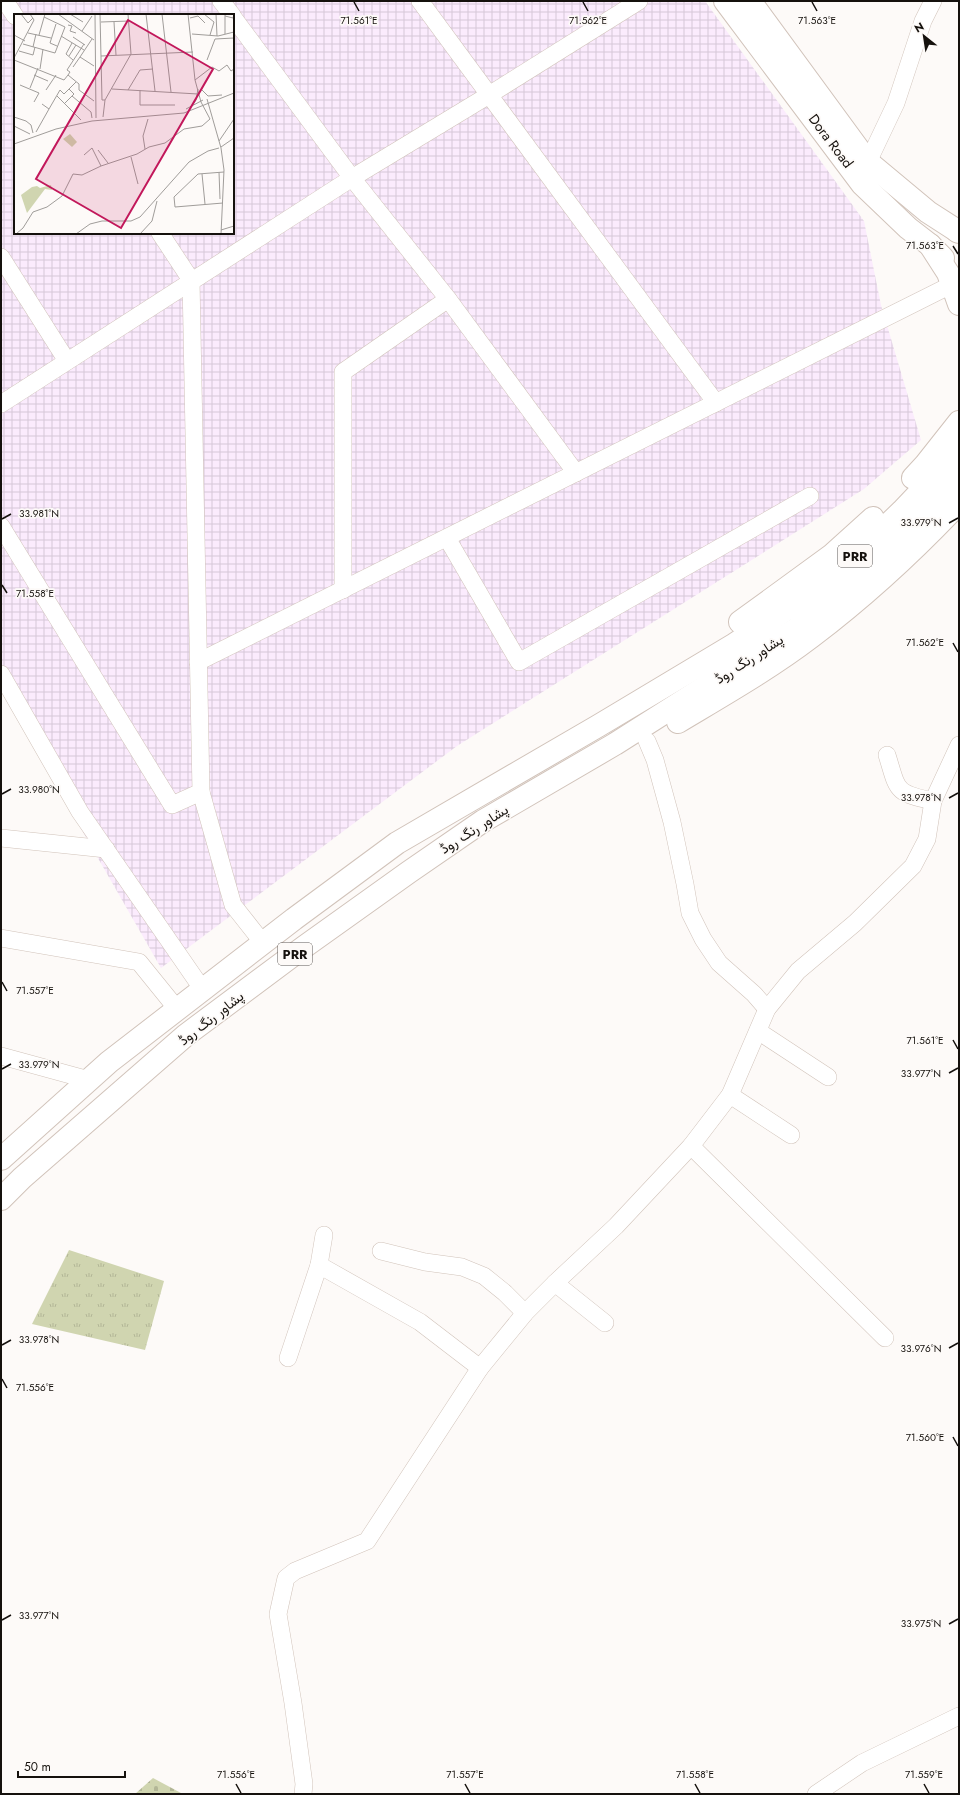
<svg xmlns="http://www.w3.org/2000/svg" width="960" height="1795" viewBox="0 0 960 1795" font-family="Jost,Vazirmatn,sans-serif">
	<style>
		.industrial { fill: url(#industrial-grid); fill-rule: evenodd }
		.grass { fill: url(#grass-tufts) }
		.cemetery { fill: url(#cemetery-stones) }
		.lines { fill: none; stroke-linecap: round; stroke-linejoin: round }
		.minor-casing { stroke: #d1c3ba; stroke-width: 18 }
		.primary-casing { stroke: #d1c3ba; stroke-width: 24 }
		.trunk-casing { stroke: #d1c3ba; stroke-width: 24 }
		.minor { stroke: #fff; stroke-width: 17 }
		.primary { stroke: #fff; stroke-width: 22 }
		.trunk { stroke: #fff; stroke-width: 22 }
		.ticks { fill: none; stroke: #15110d; stroke-width: 1.5 }
		.labels { text-anchor: middle; dominant-baseline: central; stroke-width: 3.5; stroke-linejoin: round; paint-order: stroke }
		.shield { fill: #fdfaf8; stroke: #5b5754; stroke-width: 1 }
		.shield-label { font-size: 13px; font-weight: bold; fill: #15110d }
		.street-label { font-size: 14px; fill: #15110d; stroke: #fdfaf8 }
		.inset-road { fill: none; stroke: #a09d9a; stroke-width: 1 }
		.view { fill: #c2185b; fill-opacity: 0.15; stroke: #c2185b; stroke-width: 2 }
		.inset-edge { fill: none; stroke: #15110d; stroke-width: 2 }
		.ticks-label { font-size: 10px; text-anchor: middle; fill: #15110d; stroke: #fdfaf8; stroke-width: 3.5; stroke-linejoin: round; paint-order: stroke }
	</style>
	<defs>
		<pattern id="industrial-grid" width="8" height="8" patternUnits="userSpaceOnUse"><rect width="8" height="8" fill="#fbebfd"/><path d="M0 4h8M4 0v8" fill="none" stroke="#d6c8d8"/></pattern>
		<pattern id="grass-tufts" width="24" height="20" patternUnits="userSpaceOnUse"><rect width="24" height="20" fill="#d0d5b0"/><path d="M3 7l-1-3M5 7V3M7 7l1-3M15 17l-1-3M17 17v-4M19 17l1-3" fill="none" stroke="#b2b696"/></pattern>
		<pattern id="cemetery-stones" width="16" height="16" patternUnits="userSpaceOnUse"><rect width="16" height="16" fill="#d0d5b0"/><path d="M2 7V4a2 2 0 0 1 4 0v3zM10 15v-3a2 2 0 0 1 4 0v3z" fill="#b2b696"/></pattern>
	</defs>
	<rect width="100%" height="100%" fill="#fdfaf8"/>
	<!-- industrial -->
	<path class="industrial" d="M1,1h704l159,220 17,84 40,135 -57,49 -407,257 -296,222 -160,-279zM15,15h218v218h-218z"/>
	<!-- grass -->
	<path class="grass" d="M69,1250l95,31 -19,69 -113,-26z"/>
	<!-- cemetery -->
	<path class="cemetery" d="M153,1778l28,15 1,1h-47z"/>
	<g class="lines">
		<!-- minor casing -->
		<g class="minor-casing">
			<g id="minor">
				<path d="M5,1l10,15"/>
				<path d="M221,1l11,14"/>
				<path d="M420,1l296,402"/>
				<path d="M233,17l119,161 96,121 128,174"/>
				<path d="M866,172l2,-10 28,-59 27,-82 10,-20"/>
				<path d="M1,257l66,104"/>
				<path d="M1,404l351,-226 137,-83 150,-94"/>
				<path d="M1,526l171,279 29,-13 -10,-512 -31,-47"/>
				<path d="M447,538l72,124 291,-166"/>
				<path d="M343,590v-218l105,-73"/>
				<path d="M198,662l755,-378"/>
				<path d="M1,674l79,138 123,178"/>
				<path d="M647,741l8,19 17,62 13,62 5,29 13,26 16,24 35,31 13,15"/>
				<path d="M887,755c11,35 7,38 46,46"/>
				<path d="M201,792l32,113 30,38"/>
				<path d="M1,838l105,11"/>
				<path d="M1,938l138,24 38,47"/>
				<path d="M758,1031l70,46"/>
				<path d="M1,1056l88,24"/>
				<path d="M730,1095l61,40"/>
				<path d="M691,1146l194,192"/>
				<path d="M381,1251l44,11 37,5 22,9 21,17 20,20"/>
				<path d="M319,1265l5,-30"/>
				<path d="M555,1283l50,40"/>
				<path d="M288,1358l31,-93 101,57 60,46"/>
				<path d="M303,1794l1,-10 -11,-81 -15,-89 8,-36 9,-7 72,-30 113,-173 45,-55 30,-30 61,-57 75,-80 39,-51 37,-86 31,-38 57,-48 58,-57 14,-27 6,-38 26,-56"/>
				<path d="M816,1794l46,-31 97,-47"/>
			</g>
		</g>
		<!-- primary casing -->
		<g class="primary-casing">
			<g id="primary">
				<path d="M725,1l137,183 46,44 22,17 13,13"/>
				<path d="M750,1l118,161 60,50 31,20"/>
			</g>
		</g>
		<!-- trunk casing -->
		<g class="trunk-casing">
			<g id="trunk">
				<path d="M957,231h2"/>
				<path d="M930,245l18,28 11,31"/>
				<path d="M913,478l12,-13 34,-43"/>
				<path d="M740,622l92,-67 41,-37"/>
				<path d="M678,722c45,-27 91,-53 133,-85 54,-41 101,-84 148,-134"/>
				<path d="M1,1159l108,-97 185,-143 103,-76 201,-117 137,-82 61,-41 57,-45 49,-47 57,-60"/>
				<path d="M1,1199l21,-21 164,-143 118,-88 105,-75 74,-51 132,-77 181,-115 48,-38 81,-73 34,-39"/>
			</g>
		</g>
		<!-- minor -->
		<use href="#minor" class="minor"/>
		<!-- primary -->
		<use href="#primary" class="primary"/>
		<!-- trunk -->
		<use href="#trunk" class="trunk"/>
	</g>
	<!-- ticks -->
	<path class="ticks" d="M354,2l5,9M583,2l5,9M812,2l5,9M953,246l5,8M2,519l9,-5M949,523l9,-5M2,585l5,8M953,643l5,9M2,794l9,-5M949,798l9,-5M2,982l5,9M953,1040l5,9M2,1069l9,-5M949,1073l9,-5M2,1345l9,-5M949,1348l9,-5M2,1379l5,9M953,1437l5,9M2,1620l9,-5M949,1624l9,-5M236,1784l5,9M465,1784l5,9M695,1784l5,9M924,1784l5,9"/>
	<g class="labels">
		<!-- shield labels -->
		<g class="shield">
			<rect x="838" y="545" width="34" height="22" rx="3"/>
			<rect x="278" y="943" width="34" height="22" rx="3"/>
		</g>
		<g class="shield-label">
			<text x="855" y="556">PRR</text>
			<text x="295" y="954">PRR</text>
		</g>
		<!-- street labels -->
		<g class="street-label">
			<text transform="translate(831 141) rotate(53)">Dora Road</text>
			<text transform="translate(749 659) rotate(-33)">پشاور رنگ روڈ</text>
			<text transform="translate(474 829) rotate(-33)">پشاور رنگ روڈ</text>
			<text transform="translate(211 1018) rotate(-38)">پشاور رنگ روڈ</text>
		</g>
	</g>
	<!-- overview -->
	<g transform="translate(14 14)">
		<rect width="220" height="220" fill="#fdfaf8"/>
		<path d="M56,120l7,8 -5,5 -9,-8z" fill="#d0d5b0"/>
		<path d="M37,171l1,5 -7,-1 -18,24 -6,-18 11,-8 5,-1 3,2z" fill="#d0d5b0"/>
		<path class="inset-road" d="M7,0l7,9 5,-5M44,0l36,26M56,0l13,8M81,0l1,104M86,0l2,86h3l26,-46 -3,-40M132,0l9,77M148,0l9,78M174,0l7,66 6,22M190,0l10,8 -4,13M202,0l1,22M211,2l8,2 1,-4M176,4l8,-2 7,7M87,8l28,-1M100,8l2,33M42,10l-6,19 7,3M54,11l4,1 -2,5 6,2M68,17l10,-15M14,19l23,5M178,20l26,2 16,-4M211,20v-20M0,21l11,6M25,21l6,-21M47,22l23,14M59,23l12,8M58,29l-6,11 7,6M9,30l32,9 10,-26 -21,-10M19,33l3,-13M5,37l14,4 2,-8M55,42l7,-11M87,42l92,-4M66,43l12,-18M0,44l20,-38 -4,-6M0,46l50,20 4,-5 11,9v6l15,11M193,46l8,-21 19,-1M59,53l7,-10 14,9M26,55l3,-20M20,61l14,6M54,61l2,-3 -3,-2 17,-26M181,66l17,-13 7,4 8,-6 4,6 3,-2M6,71l19,8 -5,9M16,74l8,-20M98,75l86,5M187,75l7,7 14,-1M32,76l10,-15M114,76l12,-20 13,-1M126,76v15h35M43,82l24,24M58,82l19,16 1,6M193,85l14,49 3,22 -3,64M187,88l9,17M50,90l10,-10 -5,-5M178,92l4,-6 2,-11M35,95l11,-19 4,4 12,-12M172,95l17,-9M0,103l12,4 5,4 2,8M89,103l2,-17M0,112l16,8M22,118l13,-23 -7,-5M205,127l15,-22M0,130l42,-15 36,-8 92,-8 50,-20M207,133l13,-9M131,135l-2,-13 5,-17M84,136l10,13M70,141l8,-7 9,18M117,143l7,27M205,158l1,27M188,160l3,30M209,189l-48,4 -1,-10 24,-23 26,-2M207,216l13,-4M2,220l7,-6 10,-16 14,-5 15,-11 11,-22 9,1 19,-9 36,-12 12,-7 16,-4 19,-14 18,-3 8,-7M62,220l14,-10 12,-3h29l9,-4 49,-55 19,-11 11,-3M126,220l12,-13 5,-20"/>
		<path class="view" d="M114,6l85,49 -92,159 -85,-49z"/>
		<rect width="220" height="220" class="inset-edge"/>
	</g>
	<g class="ticks-label">
		<text x="588" y="24">71.562°E</text>
		<text x="359" y="24">71.561°E</text>
		<text x="817" y="24">71.563°E</text>
		<text x="925" y="249">71.563°E</text>
		<text x="39" y="517">33.981°N</text>
		<text x="921" y="526">33.979°N</text>
		<text x="35" y="597">71.558°E</text>
		<text x="925" y="646">71.562°E</text>
		<text x="39" y="793">33.980°N</text>
		<text x="921" y="801">33.978°N</text>
		<text x="35" y="994">71.557°E</text>
		<text x="925" y="1044">71.561°E</text>
		<text x="39" y="1068">33.979°N</text>
		<text x="921" y="1077">33.977°N</text>
		<text x="39" y="1343">33.978°N</text>
		<text x="921" y="1352">33.976°N</text>
		<text x="35" y="1391">71.556°E</text>
		<text x="925" y="1441">71.560°E</text>
		<text x="39" y="1619">33.977°N</text>
		<text x="921" y="1627">33.975°N</text>
		<text x="236" y="1778">71.556°E</text>
		<text x="465" y="1778">71.557°E</text>
		<text x="695" y="1778">71.558°E</text>
		<text x="924" y="1778">71.559°E</text>
	</g>
	<!-- border -->
	<rect width="960" height="1795" fill="none" stroke="#15110d" stroke-width="4"/>
	<!-- north arrow -->
	<g transform="translate(924 36) rotate(330)" stroke="#fdfaf8" stroke-width="3" paint-order="stroke">
	<path d="M0-3L7 15L0 10L-7 15Z" fill="#15110d"/>
	<text y="-6" font-size="11" font-weight="bold" text-anchor="middle" fill="#15110d">N</text>
	</g>
	<!-- scale -->
	<path d="M18 1771v6h107v-6" fill="none" stroke="#15110d" stroke-width="2"/>
	<text x="24" y="1771" font-size="12" fill="#15110d" stroke="#fdfaf8" stroke-width="3" paint-order="stroke">50 m</text>
</svg>
